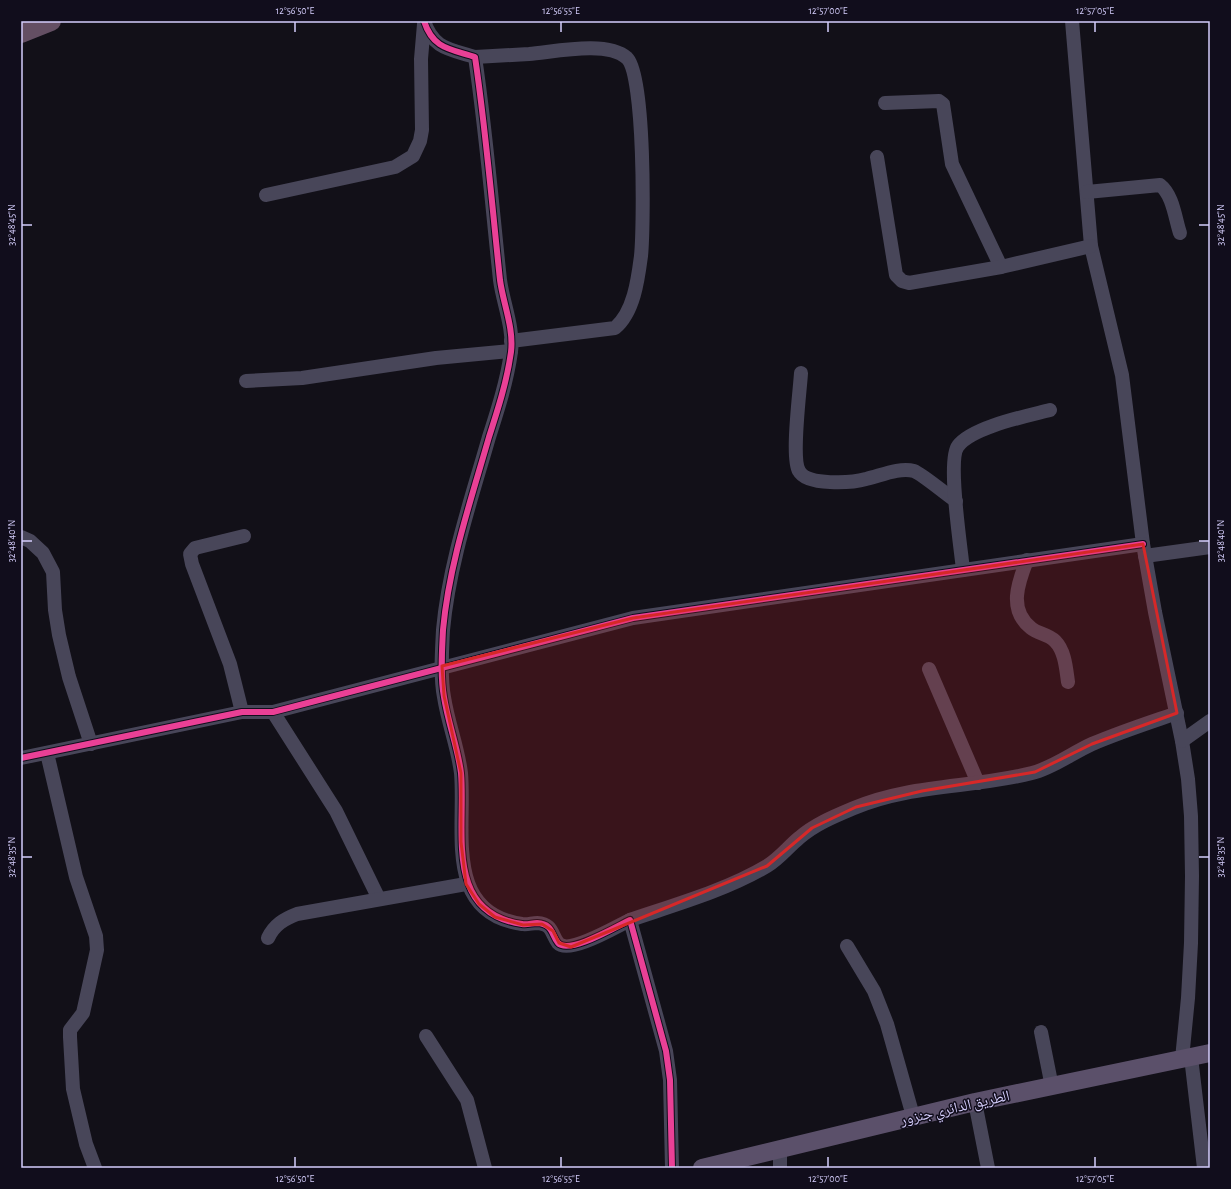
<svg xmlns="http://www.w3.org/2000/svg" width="1231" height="1189" viewBox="0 0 1231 1189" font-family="'Alegreya Sans','Noto Naskh Arabic',sans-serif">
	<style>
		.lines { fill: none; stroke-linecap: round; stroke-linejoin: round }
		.minor { stroke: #484659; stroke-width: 14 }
		.major { stroke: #5b506a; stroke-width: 18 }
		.highway { stroke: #644f63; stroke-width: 20 }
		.cycleway-casing { stroke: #110d1c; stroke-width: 8 }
		.cycleway { stroke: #ea4096; stroke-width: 6 }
		.marked { fill: #d62828; fill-opacity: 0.2; stroke: #d62828; stroke-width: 3; stroke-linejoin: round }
		.ticks { fill: none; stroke: #d4cdfb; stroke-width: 1.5 }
		.labels { text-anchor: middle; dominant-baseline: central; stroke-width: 3; stroke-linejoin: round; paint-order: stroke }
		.street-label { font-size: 15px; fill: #d4cdfb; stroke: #110d1c }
		.neatline { fill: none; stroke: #d4cdfb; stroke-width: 1.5 }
		.ticks-label { font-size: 10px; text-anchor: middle; fill: #d4cdfb }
	</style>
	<rect width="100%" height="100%" fill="#121018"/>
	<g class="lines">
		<!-- minor -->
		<g class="minor">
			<path d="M424,21c9,28 26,28 51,36 11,74 17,148 25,223 3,23 14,48 11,72 -4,29 -13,57 -22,85 -18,63 -40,127 -46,193 -1,21 -3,46 1,67 4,26 14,51 17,76 5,56 -18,140 61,151 5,1 10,-1 15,-1 16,1 14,11 21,20 11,12 59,-17 72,-23l36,131 4,29 2,88"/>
			<path d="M1072,21l19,225 31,129 21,169 12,68 27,129 6,38 3,37 1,60 -1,67 -3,55 -6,61"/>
			<path d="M475,57c18,-1 36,-2 54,-3 25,-2 78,-14 98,4 18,17 17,168 14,198 -3,23 -7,56 -26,72l-104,13"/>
			<path d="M885,103l54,-2 4,3 9,60 49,103"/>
			<path d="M877,157l19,118 6,6 7,2 92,-16 90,-21"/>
			<path d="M1087,192l73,-7c13,10 15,33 20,48"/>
			<path d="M266,195l129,-28 18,-11 7,-15 2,-11 -1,-71 3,-35"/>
			<path d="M801,373c-1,18 -10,85 -2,98 8,15 53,12 67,8 14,-3 33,-12 48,-8 8,3 33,24 42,30"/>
			<path d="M246,381l56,-3 134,-20 75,-7"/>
			<path d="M21,537l9,4 13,12 10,19 2,38 4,25 10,42 22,67"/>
			<path d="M1145,556l65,-9"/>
			<path d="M1027,560c-9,23 -19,50 4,68 7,6 17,6 24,13 10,10 11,27 13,41"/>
			<path d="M963,570c-2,-22 -16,-110 -5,-124 14,-19 69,-30 92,-36"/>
			<path d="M929,669l49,114"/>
			<path d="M242,712l-12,-48 -38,-100 -2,-10 5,-6 49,-12"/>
			<path d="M273,712l63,99 43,88"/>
			<path d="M1182,741l28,-20"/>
			<path d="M47,753l29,124 20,59 1,14 -14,63 -13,17v7l3,52 13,55 9,24"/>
			<path d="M21,758l221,-46h31l360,-94 510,-74"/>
			<path d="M630,920c44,-15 97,-30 137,-54 13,-8 21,-19 32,-28 16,-14 36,-22 55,-30 56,-24 120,-20 178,-35 21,-5 40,-20 60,-29 28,-12 56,-21 85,-31"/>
			<path d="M268,938c6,-13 16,-19 29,-24l169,-30"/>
			<path d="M847,946l27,45 13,33 26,92"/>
			<path d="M1041,1032l11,55"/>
			<path d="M426,1036l41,64 18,68"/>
			<path d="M1191,1057l13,111"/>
			<path d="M975,1102l13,66"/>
			<path d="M780,1168v-19"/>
		</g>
		<!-- major -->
		<path class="major" d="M702,1168l273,-66 235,-49"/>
		<!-- highway -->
		<path class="highway" d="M21,33l30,-12"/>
		<!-- cycleway casing -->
		<g class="cycleway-casing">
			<g id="cycleway">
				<path d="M424,21c9,28 26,28 51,36 11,74 17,148 25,223 3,23 14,48 11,72 -4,29 -13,57 -22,85 -18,63 -40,127 -46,193 -1,21 -3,46 1,67 4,26 14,51 17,76 5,56 -18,140 61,151 5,1 10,-1 15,-1 16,1 14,11 21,20 11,12 59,-17 72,-23l36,131 4,29 2,88"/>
				<path d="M21,758l221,-46h31l360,-94 510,-74"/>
			</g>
		</g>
		<!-- cycleway -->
		<use href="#cycleway" class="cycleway"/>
	</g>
	<!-- marked area -->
	<path class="marked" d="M1143,544l34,169 -85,31 -57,28 -113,19 -66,16 -44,21 -45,38 -196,81 -12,-4 -6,-12 -11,-7 -19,1 -28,-8 -16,-13 -13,-20 -5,-42v-69l-17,-77 -2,-30 191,-48z"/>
	<!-- ticks -->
	<path class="ticks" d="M295,22v10M561,22v10M828,22v10M1095,22v10M22,225h10M1199,225h10M22,541h10M1199,541h10M22,857h10M1199,857h10M295,1157v10M561,1157v10M828,1157v10M1095,1157v10"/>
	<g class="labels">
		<!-- street labels -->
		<g class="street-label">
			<text transform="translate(955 1108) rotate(-13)">الطريق الدائري جنزور</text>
		</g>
	</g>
	<!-- border -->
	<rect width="1231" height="1189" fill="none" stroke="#110d1c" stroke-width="44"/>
	<rect x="22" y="22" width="1187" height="1145" class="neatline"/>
	<g class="ticks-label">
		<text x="295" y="14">12°56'50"E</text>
		<text x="561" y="14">12°56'55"E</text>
		<text x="828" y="14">12°57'00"E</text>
		<text x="1095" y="14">12°57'05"E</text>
		<text transform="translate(11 225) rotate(-90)" y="4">32°48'45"N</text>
		<text transform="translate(1220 225) rotate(-90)" y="4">32°48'45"N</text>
		<text transform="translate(11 541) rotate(-90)" y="4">32°48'40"N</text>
		<text transform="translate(1220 541) rotate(-90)" y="4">32°48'40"N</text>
		<text transform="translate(11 857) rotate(-90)" y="4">32°48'35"N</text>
		<text transform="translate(1220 857) rotate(-90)" y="4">32°48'35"N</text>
		<text x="295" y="1182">12°56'50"E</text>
		<text x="561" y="1182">12°56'55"E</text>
		<text x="828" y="1182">12°57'00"E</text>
		<text x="1095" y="1182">12°57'05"E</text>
	</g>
</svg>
